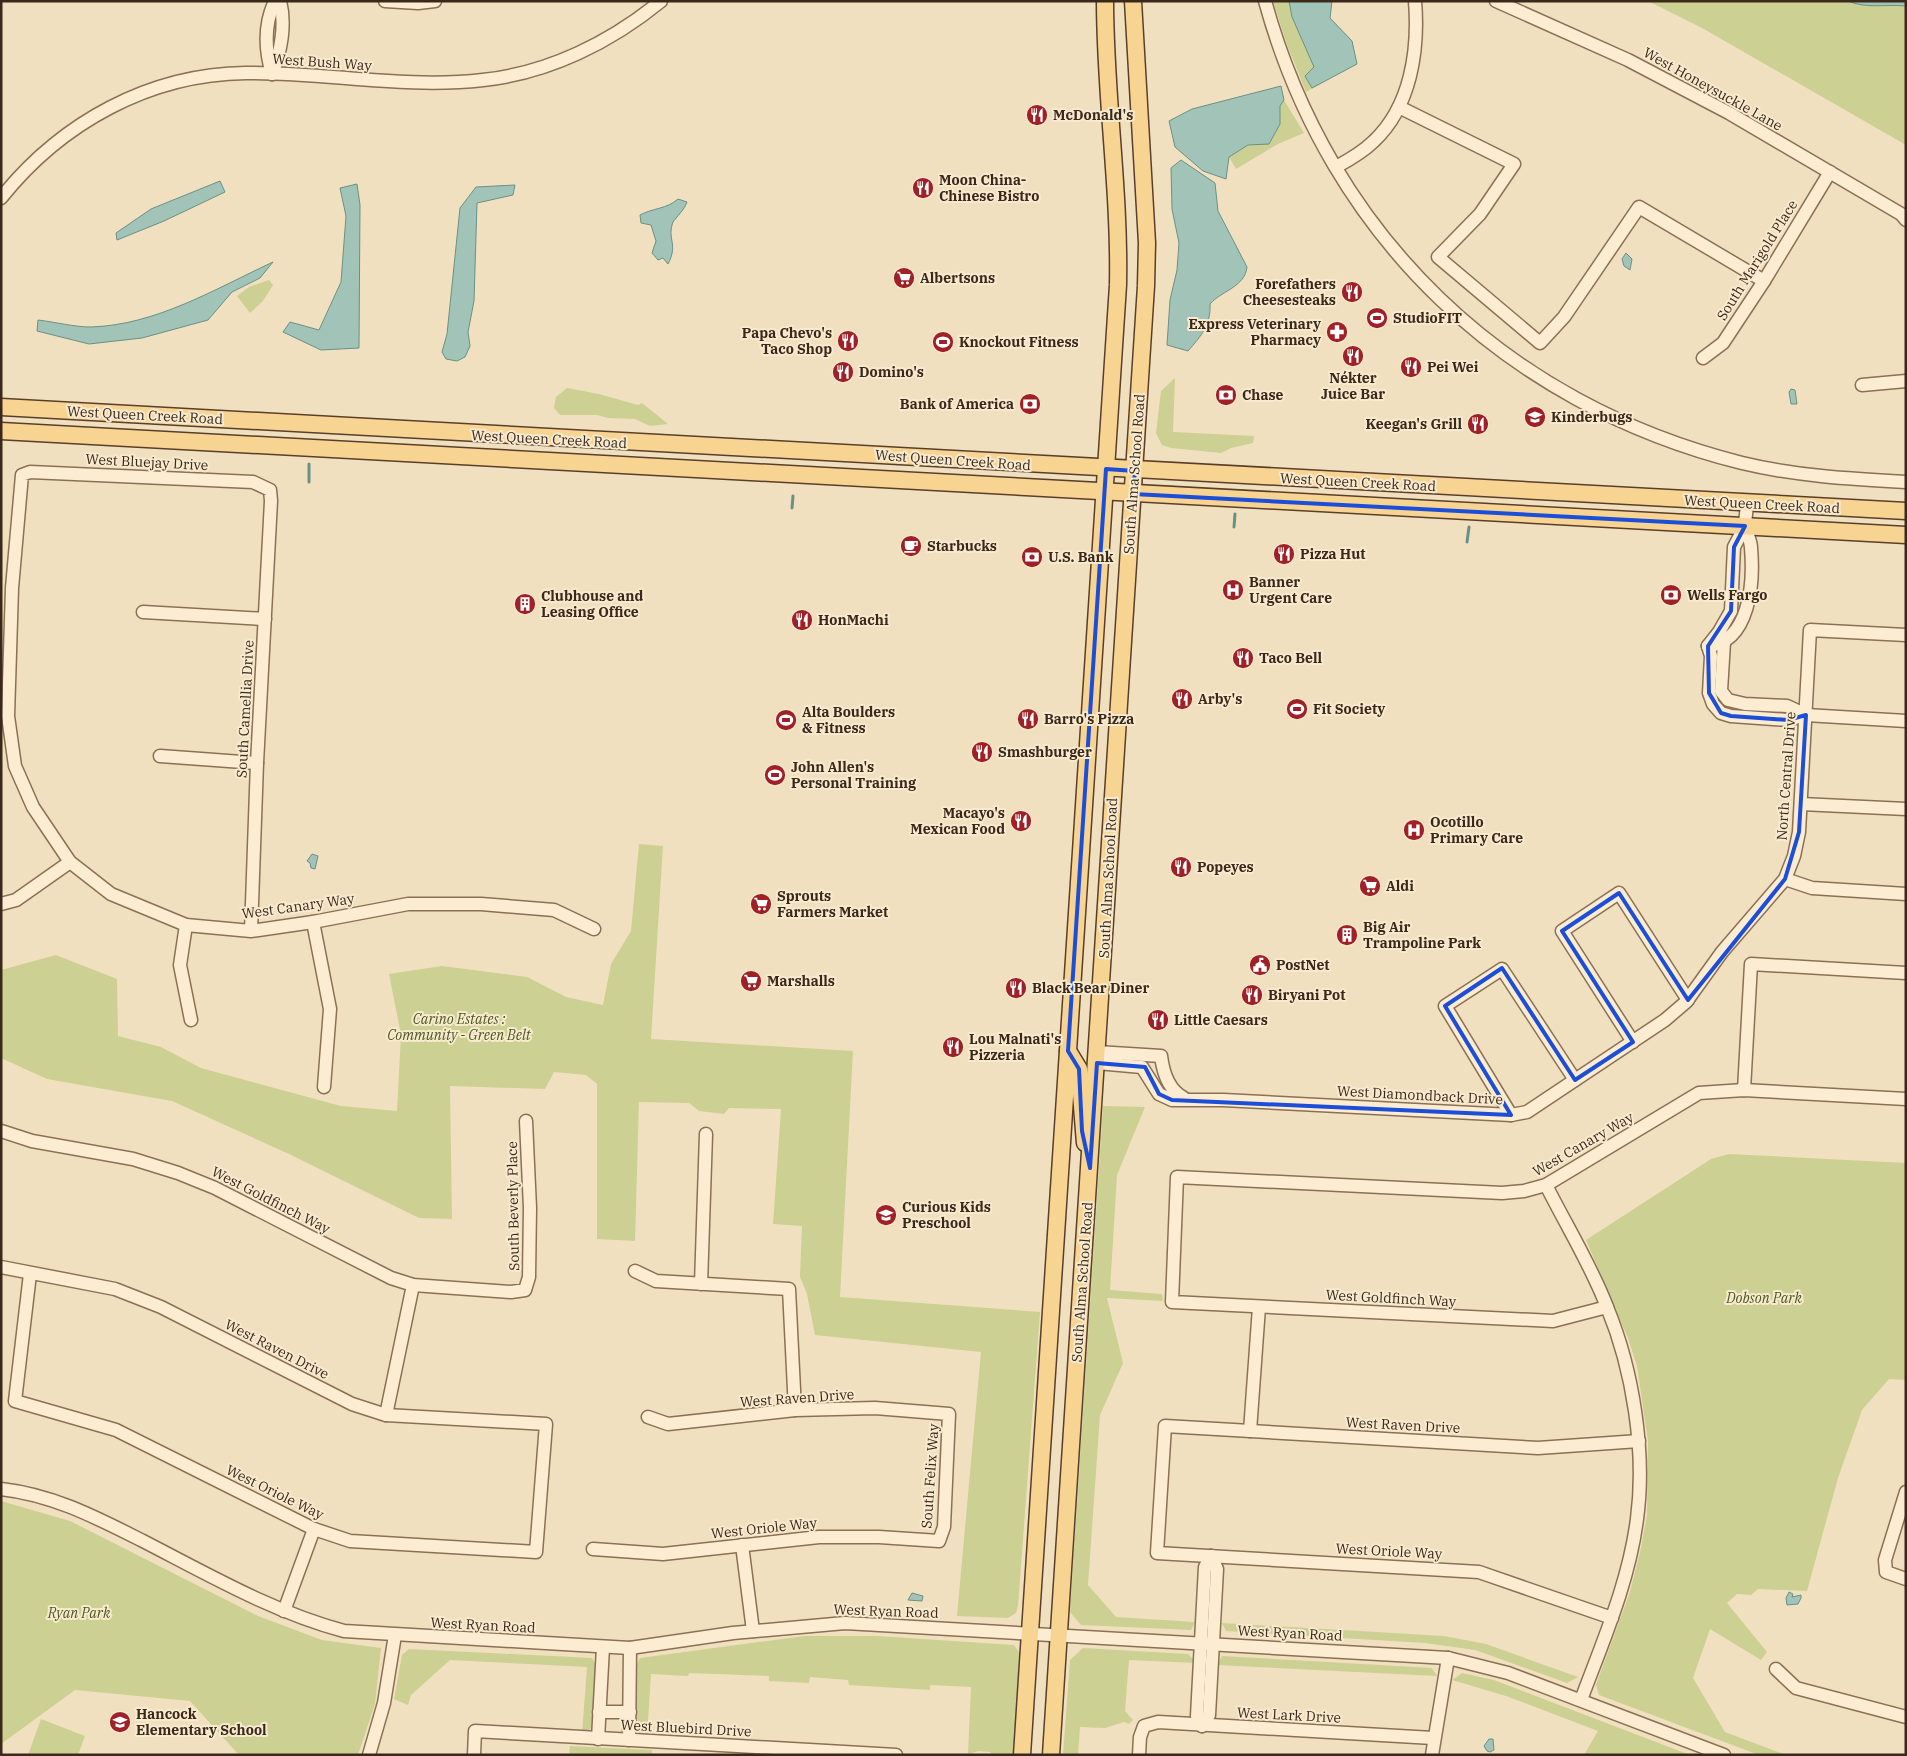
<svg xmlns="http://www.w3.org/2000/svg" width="1907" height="1756" viewBox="0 0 1907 1756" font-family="'IBM Plex Serif',serif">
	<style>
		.green { fill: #ccd092 }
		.water { fill: #a2c3b8; stroke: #699185 }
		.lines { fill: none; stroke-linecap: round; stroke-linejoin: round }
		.stream { stroke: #699185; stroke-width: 3 }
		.minor-casing { stroke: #8b7056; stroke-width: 15 }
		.major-casing { stroke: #593e2a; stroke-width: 19 }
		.minor { stroke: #fcedd2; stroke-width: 12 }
		.major { stroke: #f8d493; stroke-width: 16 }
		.marked { fill: none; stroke: #1d4ed8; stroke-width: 4; stroke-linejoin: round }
		.labels { text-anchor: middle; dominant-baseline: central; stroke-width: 4; stroke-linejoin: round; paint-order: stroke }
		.street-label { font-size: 14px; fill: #3a291b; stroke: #f8eacf }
		.poi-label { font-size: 14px; font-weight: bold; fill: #3a291b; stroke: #f8eacf; text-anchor: start }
		.park-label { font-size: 14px; font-style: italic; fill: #4c5820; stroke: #f8eacf }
	</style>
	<rect width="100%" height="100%" fill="#f1e0bf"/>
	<!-- green -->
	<g class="green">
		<path d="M1273,1h59l-2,17 22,23 5,23 -51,28 -20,-50z"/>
		<path d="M1648,1h258v144l-204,-117z"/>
		<path d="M1284,100l20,33 -26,11 -42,25 -7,-12 51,-33v-18z"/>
		<path d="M269,280l4,5 -10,16 -13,12 -13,-17 12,-9z"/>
		<path d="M1175,378l-2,54 81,4 -1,7 -22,5 -10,5 -50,-5 -9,-3 -6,-12 5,-42z"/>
		<path d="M567,388l32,6 39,11 4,-2 26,21 -18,2 -15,-7 -27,-1 -11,-3h-37l-6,-7 2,-11z"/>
		<path d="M639,844l24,2 -12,193 202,12 -13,246 200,15 -22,294 -2,7 -8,5 -51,-2 24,-264 -166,-17 -8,-41 -7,-17 2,-51 -29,-2 8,-115 -52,-1 -5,6 -25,-3 -10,-8 -50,-1 -4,139 -38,-2v-155l-11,-9 -32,-3 -9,17 -95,-3 2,133 -33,-1 -130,-64 -117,-53 -125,-22 -46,-21v-88l55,-15 61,24 1,57 43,11 40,21 140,38 56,5 4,-76 -12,-61 53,-8 85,11 39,20 37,8 8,-41 20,-33z"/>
		<path d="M1103,1106l42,1 -28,68 -7,115 52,4 1,7 -56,-3 16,65 -23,52 -12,170 28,32 79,5 -4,8 -110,-5 -11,-13z"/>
		<path d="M1729,1154l177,9v217l-17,-1 -27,31 -24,68 -31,113 -49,-2 -7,6 -14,-1 -10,9 40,49 -6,8 -51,-31 -17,49 32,54 61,23h-27l-160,-60 -3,-10 34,-93 11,-44 6,-33 1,-74 -11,-75 -9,-28 -42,-98 125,-81z"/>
		<path d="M1,1501l69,20 188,95 64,24 59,8 -6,56 -17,51h-119l-49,-54 -115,-11 -74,54z"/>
		<path d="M1222,1623l222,13 42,8 92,33 -11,6 -92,-33 -50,-7 -199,-12z"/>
		<path d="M804,1636h73l137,9 7,10 -6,100h-22l-3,-3 -11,-1 -11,3 3,-67 -41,-2v5l-81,-5 -1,-5 -38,-3 -1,6 -40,-2v-5l-80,-3 -1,3 -37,-2 -4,63 -8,-2c-8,-17 -9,-62 1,-77z"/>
		<path d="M1083,1648l105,6 9,9 -68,-3 -4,51 8,9 -4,4 -5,-2 -19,6 -25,-1 -2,28h-15l7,-95z"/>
		<path d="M409,1649l183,9 6,10 -5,59 -11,7 5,-67 -137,-7 -39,35 -3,10 -14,-6 8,-44z"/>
		<path d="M1222,1656l210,12 5,8 -220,-11z"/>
		<path d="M1462,1673l32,7 196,75h-106l14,-24 -92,-35 -54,-16z"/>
		<path d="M41,1719l44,17 -7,19h-50z"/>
		<path d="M570,1746l82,4v5h-83z"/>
	</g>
	<!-- water -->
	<g class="water">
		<path d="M1289,1h43l-2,17 22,23 5,23 -45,24 -7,-12 9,-9 -22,-50z"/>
		<path d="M1848,1h58v5c-20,-2 -40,3 -58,-5z"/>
		<path d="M1281,86l3,14 -4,6v18l-11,20 -21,1 -19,12 -3,22 -23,-8 -28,-24 -6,-26 23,-12z"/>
		<path d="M1181,160l34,23 3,28 29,56c-2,20 -26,24 -37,37 1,21 -9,32 -22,47l-21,-6 3,-45 7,-30 2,-27 -7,-34 -1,-41z"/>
		<path d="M220,181l5,11 -61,29 -47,19 -1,-7 35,-24z"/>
		<path d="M357,184l3,21 -1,143 -38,2 -38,-18 7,-10 29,8 22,-48 5,-66 -6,-28z"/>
		<path d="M515,185l-2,10 -36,8 -3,98 -6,31 2,14 -5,11 -8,4 -11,-2 -4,-7 5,-18 13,-126 16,-21z"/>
		<path d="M678,199l9,3c-4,11 -14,17 -15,23 -4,15 6,20 -4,39l-5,-6 -5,2 -6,-7 4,-12 -5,-16 -10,-2 -1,-8c13,-7 27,-6 38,-16z"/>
		<path d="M1626,253l6,6 -2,11 -6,-4 -2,-7z"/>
		<path d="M273,262l-13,16 -28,14 -24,28 -66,18 -53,6 -52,-13 1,-11c17,2 36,7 53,7 65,-2 124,-38 182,-65z"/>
		<path d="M1791,389l4,1 2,14h-6l-2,-12z"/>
		<path d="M312,854l6,2 -3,13 -4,-1 -1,-5 -3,-2z"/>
		<path d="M1789,1592l4,2 -1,3 9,-2v3l-3,6 -11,1 -1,-7z"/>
		<path d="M912,1593l11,3 -1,5 -14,-1z"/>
		<path d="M1489,1739h4l1,11 -4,2 -3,-1 -3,-5z"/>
	</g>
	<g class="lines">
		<!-- stream -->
		<g class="stream">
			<path d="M309,482v-18"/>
			<path d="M792,508l1,-12"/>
			<path d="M1234,527l1,-13"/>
			<path d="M1467,542l2,-15"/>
		</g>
		<!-- minor casing -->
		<g class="minor-casing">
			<g id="minor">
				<path d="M385,1l33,2 17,-2"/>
				<path d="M1265,1c65,236 241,403 477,462 54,13 109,16 164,19"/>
				<path d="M1496,1l132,59 101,53 172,101 5,6"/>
				<path d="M272,74c9,-22 14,-50 8,-73"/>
				<path d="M272,74c-7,-24 -8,-50 3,-73"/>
				<path d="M1399,107l115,57 -34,50 -42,43 102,86 24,-26 75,-110 125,74"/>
				<path d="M1336,167c13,-7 27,-15 38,-26 37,-35 45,-91 41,-140"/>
				<path d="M1,198c60,-75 148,-124 245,-125 79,-1 158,16 237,7 66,-7 128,-38 178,-79"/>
				<path d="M1703,358l20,-15 41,-62 66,-109"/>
				<path d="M1862,385l44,-4"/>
				<path d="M143,612l122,7"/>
				<path d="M1724,642l-3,49 7,9 17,4 42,2 19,9"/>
				<path d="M1708,646l3,10 -2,37 4,11 8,9 10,3 57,4 18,-5 100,6"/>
				<path d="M1708,646c42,-4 46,-64 43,-98 0,-8 -5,-15 -6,-22 0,-7 2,-16 2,-23"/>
				<path d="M1708,646l11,-14 12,-21 3,-64 11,-21"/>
				<path d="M160,756l97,7"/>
				<path d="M1801,804l105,5"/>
				<path d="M1785,879l27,9 94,6"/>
				<path d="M1,904l15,-4 54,-38"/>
				<path d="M313,922l17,87 -6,78"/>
				<path d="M186,925l-6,40 11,55"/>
				<path d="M251,931l6,-168 14,-262 -1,-11 -17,-8 -223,-10 -8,3 -10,113 -4,128 7,50 18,41 37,55 41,32 75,31 65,6 62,-9 95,-18h73l73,6 40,19"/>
				<path d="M1633,1042l-71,-111 57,-38 69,107"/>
				<path d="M1097,1052l64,4c2,16 7,34 23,42"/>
				<path d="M1097,1063l45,4 17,27 13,6h51l288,15 16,-3 138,-92 21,-18 36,-50 63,-73 9,-23 5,-24 11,-202 96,5"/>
				<path d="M1744,1090l7,-126 155,9"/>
				<path d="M1511,1115l-66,-109 57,-37 73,111"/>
				<path d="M1,1131l31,10 101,18 45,14 37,15 176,90 22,7 98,7 14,-2 4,-13 1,-69 -4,-87"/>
				<path d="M1546,1185c20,40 45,80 61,122 26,63 39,145 30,212 -8,63 -34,122 -56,181"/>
				<path d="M1,1267l114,22 46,18 191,97 34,11 160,9 -10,128 -186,-11 -36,-12 -198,-99 -101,-29 15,-127"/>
				<path d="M635,1271l21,10 133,8 6,121"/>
				<path d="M701,1284l5,-150"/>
				<path d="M1607,1307l-54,14 -381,-19 5,-125 325,16 22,-2 22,-6 153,-92 45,-3 162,9"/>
				<path d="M386,1415l27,-130"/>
				<path d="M1250,1431l9,-124"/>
				<path d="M1,1489c53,6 96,29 142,52 66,34 130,71 201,90l286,17 103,-15 112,-10 603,35 60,15 216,82"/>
				<path d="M1906,1492l-21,68 1,12 20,7"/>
				<path d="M742,1545l11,86"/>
				<path d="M593,1549l70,5 156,-17h60l60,4 5,-14 5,-113 -74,-6 -80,2 -127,14 -20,-7"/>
				<path d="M284,1611l30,-82"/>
				<path d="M1612,1618l-133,-46 -322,-19 8,-127 373,22 101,-7"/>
				<path d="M1776,1669l20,19 110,29"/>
				<path d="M599,1712h31"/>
				<path d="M1202,1726l7,-11 8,-146 -6,-13"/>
				<path d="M1202,1726l-5,-10 8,-149 6,-11"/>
				<path d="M598,1739l5,-92"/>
				<path d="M629,1740l1,-92"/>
				<path d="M369,1755l15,-52 11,-68"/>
				<path d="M474,1755l1,-24 421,24"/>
				<path d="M1139,1755l1,-18 4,-11 14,-4 275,16"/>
				<path d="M1432,1755l16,-97"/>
			</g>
		</g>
		<!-- major casing -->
		<g class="major-casing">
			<g id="major">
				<path d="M1,407l1905,104"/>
				<path d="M1,431l1905,104"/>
				<path d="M1068,1051l11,18 6,74"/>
				<path d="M1022,1755l96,-1470c2,-95 -13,-189 -13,-284"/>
				<path d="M1051,1755l95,-1469 1,-43 -14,-242"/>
			</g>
		</g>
		<!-- minor -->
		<use href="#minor" class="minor"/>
		<!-- major -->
		<use href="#major" class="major"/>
	</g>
	<!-- marked area -->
	<path class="marked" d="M1106,469l29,2 -2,23 612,32 -11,21 -3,64 -23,35 1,47 12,20 10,3 57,4 18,-5 -7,117 -14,47 -97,121 -69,-107 -57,38 71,111 -58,38 -73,-112 -57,38 66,109 -339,-15 -13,-6 -14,-27 -48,-4 -7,105 -8,-37 -3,-62 -11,-18z"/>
	<!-- icons -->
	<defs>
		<g id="restaurant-disc" transform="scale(1.125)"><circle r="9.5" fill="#9f2127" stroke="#f8eacf"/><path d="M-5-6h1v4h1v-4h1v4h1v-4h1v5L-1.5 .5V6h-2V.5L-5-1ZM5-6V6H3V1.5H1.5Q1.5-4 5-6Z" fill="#fff"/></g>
		<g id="supermarket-disc" transform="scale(1.125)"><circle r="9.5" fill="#9f2127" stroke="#f8eacf"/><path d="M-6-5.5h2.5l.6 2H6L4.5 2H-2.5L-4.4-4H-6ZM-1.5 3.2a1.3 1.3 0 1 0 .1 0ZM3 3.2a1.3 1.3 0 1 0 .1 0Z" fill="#fff"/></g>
		<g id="stadium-disc" transform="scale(1.125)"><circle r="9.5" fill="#9f2127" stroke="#f8eacf"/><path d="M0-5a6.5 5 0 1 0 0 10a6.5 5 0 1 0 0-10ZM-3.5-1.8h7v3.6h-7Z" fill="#fff"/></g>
		<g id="pharmacy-disc" transform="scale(1.125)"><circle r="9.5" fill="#9f2127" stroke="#f8eacf"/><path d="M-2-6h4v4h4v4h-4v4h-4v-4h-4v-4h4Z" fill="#fff"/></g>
		<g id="bank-disc" transform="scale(1.125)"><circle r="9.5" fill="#9f2127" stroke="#f8eacf"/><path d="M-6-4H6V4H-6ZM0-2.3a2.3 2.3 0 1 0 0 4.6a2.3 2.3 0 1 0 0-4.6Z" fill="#fff"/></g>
		<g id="school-disc" transform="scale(1.125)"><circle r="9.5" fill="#9f2127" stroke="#f8eacf"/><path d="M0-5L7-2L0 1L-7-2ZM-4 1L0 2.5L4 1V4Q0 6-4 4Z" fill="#fff"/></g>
		<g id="cafe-disc" transform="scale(1.125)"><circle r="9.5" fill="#9f2127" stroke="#f8eacf"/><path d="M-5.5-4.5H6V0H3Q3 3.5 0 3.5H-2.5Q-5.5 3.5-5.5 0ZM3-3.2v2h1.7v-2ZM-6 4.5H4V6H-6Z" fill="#fff"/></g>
		<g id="hospital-disc" transform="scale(1.125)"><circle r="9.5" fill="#9f2127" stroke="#f8eacf"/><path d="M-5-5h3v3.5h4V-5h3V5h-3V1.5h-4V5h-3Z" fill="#fff"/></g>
		<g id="building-disc" transform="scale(1.125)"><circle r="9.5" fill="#9f2127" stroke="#f8eacf"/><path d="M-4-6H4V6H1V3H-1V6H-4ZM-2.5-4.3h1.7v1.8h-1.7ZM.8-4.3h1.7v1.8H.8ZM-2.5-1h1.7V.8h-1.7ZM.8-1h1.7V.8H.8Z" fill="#fff"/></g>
		<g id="civic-disc" transform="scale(1.125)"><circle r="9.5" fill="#9f2127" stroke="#f8eacf"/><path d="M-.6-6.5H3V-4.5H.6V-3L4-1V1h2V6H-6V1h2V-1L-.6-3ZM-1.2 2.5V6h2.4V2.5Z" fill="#fff"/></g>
	</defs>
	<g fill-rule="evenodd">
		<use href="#restaurant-disc" x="1037" y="115"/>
		<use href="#restaurant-disc" x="923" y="188"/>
		<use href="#supermarket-disc" x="904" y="278"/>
		<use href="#restaurant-disc" x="1352" y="292"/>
		<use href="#stadium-disc" x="1377" y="318"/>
		<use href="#pharmacy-disc" x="1337" y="332"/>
		<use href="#restaurant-disc" x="848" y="341"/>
		<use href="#stadium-disc" x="943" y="342"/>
		<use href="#restaurant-disc" x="1353" y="356"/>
		<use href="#restaurant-disc" x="1411" y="367"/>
		<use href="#restaurant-disc" x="843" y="372"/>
		<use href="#bank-disc" x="1226" y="395"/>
		<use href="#bank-disc" x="1030" y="404"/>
		<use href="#school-disc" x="1535" y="417"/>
		<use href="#restaurant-disc" x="1478" y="424"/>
		<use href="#cafe-disc" x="911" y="546"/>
		<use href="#restaurant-disc" x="1284" y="554"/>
		<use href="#bank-disc" x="1032" y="557"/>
		<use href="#hospital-disc" x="1233" y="590"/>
		<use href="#bank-disc" x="1671" y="595"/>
		<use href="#building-disc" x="525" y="604"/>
		<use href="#restaurant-disc" x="802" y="620"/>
		<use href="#restaurant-disc" x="1243" y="658"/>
		<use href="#restaurant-disc" x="1182" y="699"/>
		<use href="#stadium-disc" x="1297" y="709"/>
		<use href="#restaurant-disc" x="1028" y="719"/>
		<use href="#stadium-disc" x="786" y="720"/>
		<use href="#restaurant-disc" x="982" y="752"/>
		<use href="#stadium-disc" x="775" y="775"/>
		<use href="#restaurant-disc" x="1021" y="821"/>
		<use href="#hospital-disc" x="1414" y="830"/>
		<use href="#restaurant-disc" x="1181" y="867"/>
		<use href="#supermarket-disc" x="1370" y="886"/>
		<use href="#supermarket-disc" x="761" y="904"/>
		<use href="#building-disc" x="1347" y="935"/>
		<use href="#civic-disc" x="1260" y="965"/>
		<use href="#supermarket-disc" x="751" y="981"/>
		<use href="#restaurant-disc" x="1016" y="988"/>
		<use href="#restaurant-disc" x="1252" y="995"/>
		<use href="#restaurant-disc" x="1158" y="1020"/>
		<use href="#restaurant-disc" x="953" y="1047"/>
		<use href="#school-disc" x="886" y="1215"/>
		<use href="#school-disc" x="120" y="1722"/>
	</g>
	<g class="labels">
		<!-- street labels -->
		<g class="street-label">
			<text transform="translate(322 62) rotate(4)">West Bush Way</text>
			<text transform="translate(1713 89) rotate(29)">West Honeysuckle Lane</text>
			<text transform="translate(1757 260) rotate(-58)">South Marigold Place</text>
			<text transform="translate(145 415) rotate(3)">West Queen Creek Road</text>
			<text transform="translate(549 439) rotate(3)">West Queen Creek Road</text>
			<text transform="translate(953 460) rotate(4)">West Queen Creek Road</text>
			<text transform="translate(147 462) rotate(3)">West Bluejay Drive</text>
			<text transform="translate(1134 474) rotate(-86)">South Alma School Road</text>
			<text transform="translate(1358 482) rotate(3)">West Queen Creek Road</text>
			<text transform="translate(1762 504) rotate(3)">West Queen Creek Road</text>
			<text transform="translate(245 709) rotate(-87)">South Camellia Drive</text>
			<text transform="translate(1786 776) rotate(-86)">North Central Drive</text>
			<text transform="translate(1108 878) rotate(-87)">South Alma School Road</text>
			<text transform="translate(298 906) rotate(-8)">West Canary Way</text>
			<text transform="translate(1420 1095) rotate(3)">West Diamondback Drive</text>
			<text transform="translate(1583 1144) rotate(-30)">West Canary Way</text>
			<text transform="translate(271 1200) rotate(27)">West Goldfinch Way</text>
			<text transform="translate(513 1206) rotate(-91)">South Beverly Place</text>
			<text transform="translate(1082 1282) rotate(-86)">South Alma School Road</text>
			<text transform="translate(1391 1298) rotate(3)">West Goldfinch Way</text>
			<text transform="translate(277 1349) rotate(27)">West Raven Drive</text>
			<text transform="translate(797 1398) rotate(-4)">West Raven Drive</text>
			<text transform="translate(1403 1425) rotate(3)">West Raven Drive</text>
			<text transform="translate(930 1476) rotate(-86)">South Felix Way</text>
			<text transform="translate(275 1492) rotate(26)">West Oriole Way</text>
			<text transform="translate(764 1528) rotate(-6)">West Oriole Way</text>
			<text transform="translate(1389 1551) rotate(3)">West Oriole Way</text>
			<text transform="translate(886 1611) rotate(2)">West Ryan Road</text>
			<text transform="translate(483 1625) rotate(3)">West Ryan Road</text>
			<text transform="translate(1290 1633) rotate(3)">West Ryan Road</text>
			<text transform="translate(1289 1715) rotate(3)">West Lark Drive</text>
			<text transform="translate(686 1728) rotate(3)">West Bluebird Drive</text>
		</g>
		<!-- poi labels -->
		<g class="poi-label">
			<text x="1053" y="115">McDonald's</text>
			<text x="939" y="180">Moon China-<tspan x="939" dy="16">Chinese Bistro</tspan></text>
			<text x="920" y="278">Albertsons</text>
			<text x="1336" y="284" text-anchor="end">Forefathers<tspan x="1336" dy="16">Cheesesteaks</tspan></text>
			<text x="1393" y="318">StudioFIT</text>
			<text x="1321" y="324" text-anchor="end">Express Veterinary<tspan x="1321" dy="16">Pharmacy</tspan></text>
			<text x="832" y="333" text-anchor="end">Papa Chevo's<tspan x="832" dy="16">Taco Shop</tspan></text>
			<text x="959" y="342">Knockout Fitness</text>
			<text x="1427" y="367">Pei Wei</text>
			<text x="859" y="372">Domino's</text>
			<text x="1353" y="378" text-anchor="middle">Nékter<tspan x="1353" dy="16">Juice Bar</tspan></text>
			<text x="1242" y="395">Chase</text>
			<text x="1014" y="404" text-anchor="end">Bank of America</text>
			<text x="1551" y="417">Kinderbugs</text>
			<text x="1462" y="424" text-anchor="end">Keegan's Grill</text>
			<text x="927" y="546">Starbucks</text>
			<text x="1300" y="554">Pizza Hut</text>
			<text x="1048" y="557">U.S. Bank</text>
			<text x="1249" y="582">Banner<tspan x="1249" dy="16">Urgent Care</tspan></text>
			<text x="1687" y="595">Wells Fargo</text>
			<text x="541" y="596">Clubhouse and<tspan x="541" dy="16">Leasing Office</tspan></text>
			<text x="818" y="620">HonMachi</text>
			<text x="1259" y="658">Taco Bell</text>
			<text x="1198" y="699">Arby's</text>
			<text x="1313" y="709">Fit Society</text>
			<text x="802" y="712">Alta Boulders<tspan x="802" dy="16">&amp; Fitness</tspan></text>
			<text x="1044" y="719">Barro's Pizza</text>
			<text x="998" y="752">Smashburger</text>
			<text x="791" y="767">John Allen's<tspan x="791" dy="16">Personal Training</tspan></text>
			<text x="1005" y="813" text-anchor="end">Macayo's<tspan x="1005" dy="16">Mexican Food</tspan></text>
			<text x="1430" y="822">Ocotillo<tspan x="1430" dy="16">Primary Care</tspan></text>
			<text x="1197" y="867">Popeyes</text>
			<text x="1386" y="886">Aldi</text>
			<text x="777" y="896">Sprouts<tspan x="777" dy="16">Farmers Market</tspan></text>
			<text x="1363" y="927">Big Air<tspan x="1363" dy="16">Trampoline Park</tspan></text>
			<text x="1276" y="965">PostNet</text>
			<text x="767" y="981">Marshalls</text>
			<text x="1032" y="988">Black Bear Diner</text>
			<text x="1268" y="995">Biryani Pot</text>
			<text x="1174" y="1020">Little Caesars</text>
			<text x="969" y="1039">Lou Malnati's<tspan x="969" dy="16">Pizzeria</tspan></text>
			<text x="902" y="1207">Curious Kids<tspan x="902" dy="16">Preschool</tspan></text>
			<text x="136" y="1714">Hancock<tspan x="136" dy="16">Elementary School</tspan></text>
		</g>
		<!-- park labels -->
		<g class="park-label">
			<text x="459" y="1019">Carino Estates :<tspan x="459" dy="16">Community - Green Belt</tspan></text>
			<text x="1764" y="1298">Dobson Park</text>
			<text x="79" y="1613">Ryan Park</text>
		</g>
	</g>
	<!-- border -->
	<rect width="1907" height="1756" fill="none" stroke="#3a291b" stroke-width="5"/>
</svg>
